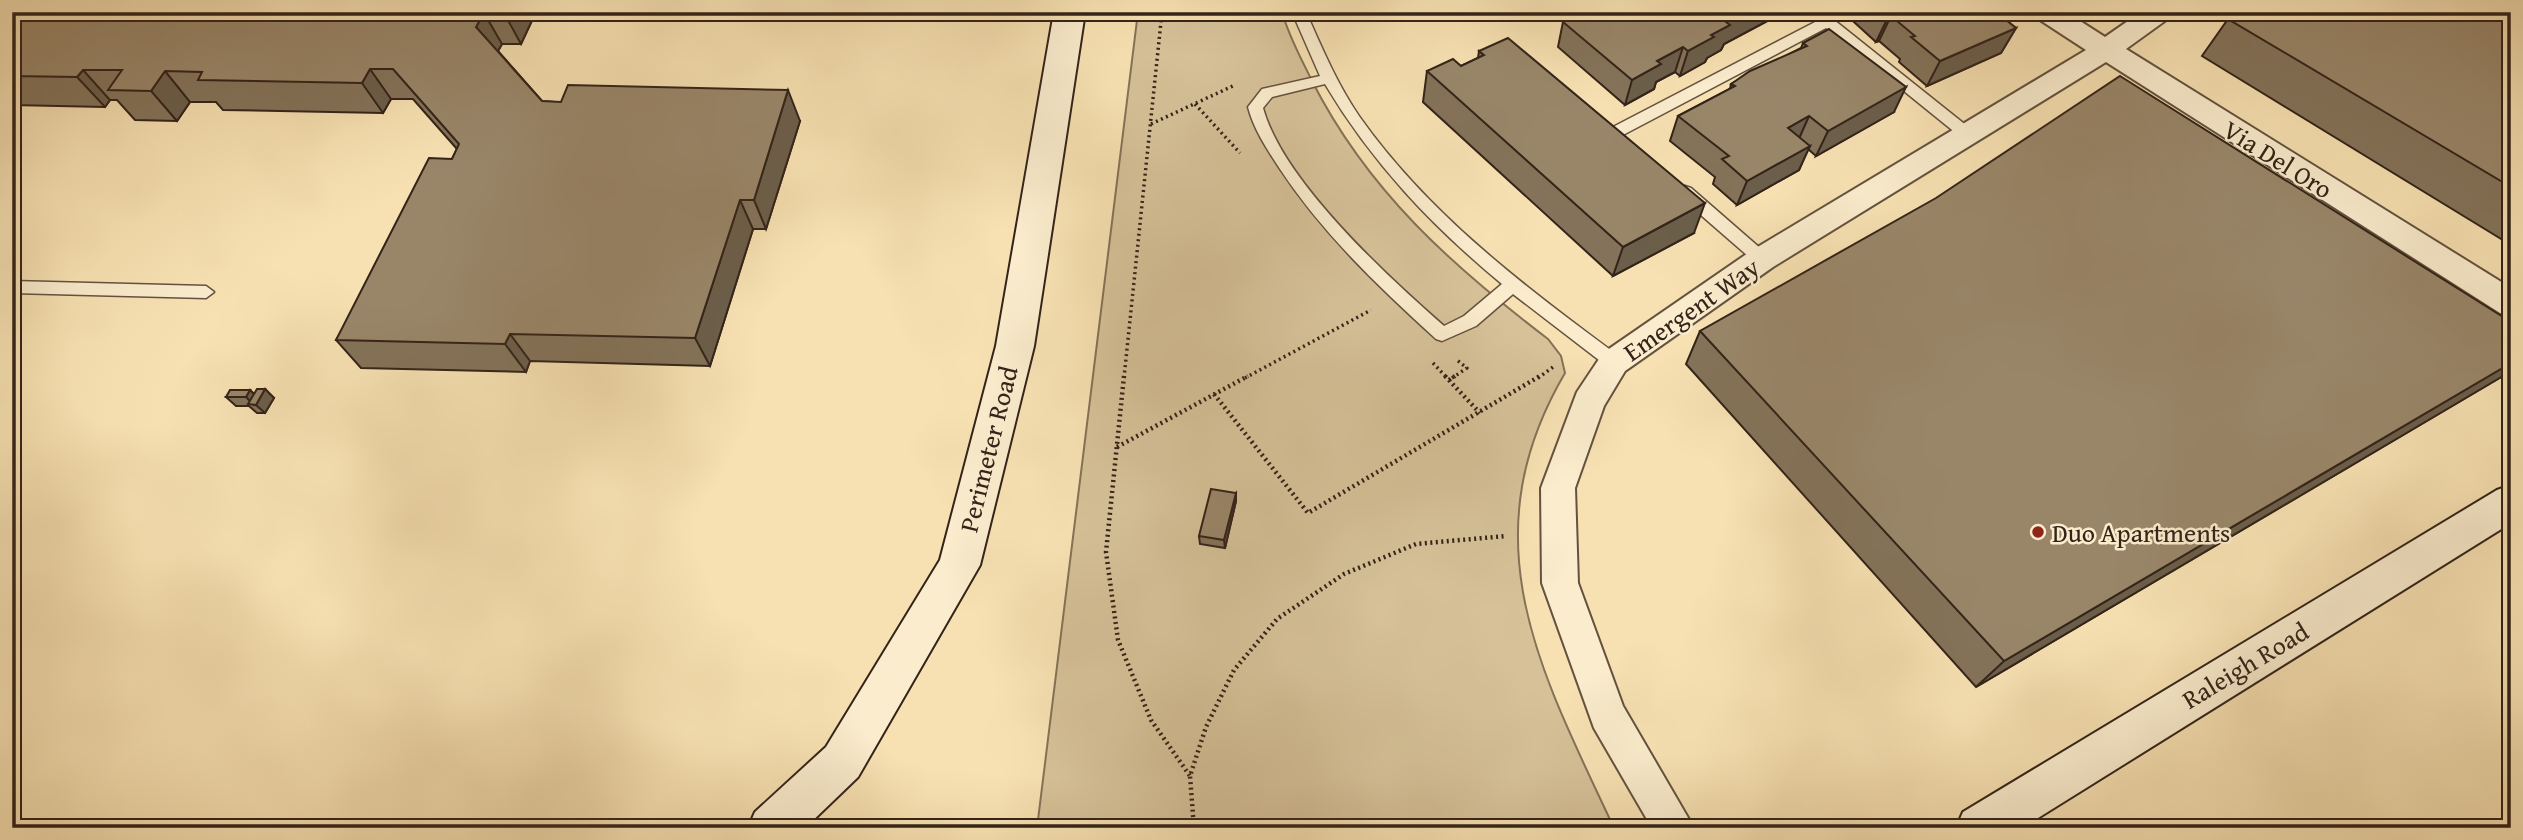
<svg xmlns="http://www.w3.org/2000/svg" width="2523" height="840" viewBox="0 0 2523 840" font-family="'Gentium Book Plus',serif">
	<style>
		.green { fill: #d6c198; stroke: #847258; stroke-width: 2 }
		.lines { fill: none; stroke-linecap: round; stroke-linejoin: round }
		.lane-casing { stroke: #64523f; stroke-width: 3 }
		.street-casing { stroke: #64523f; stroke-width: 4 }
		.secondary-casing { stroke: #332319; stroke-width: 4 }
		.path-far1 { stroke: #332319; stroke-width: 3.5; stroke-dasharray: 2 3.5; stroke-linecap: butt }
		.path { stroke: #332319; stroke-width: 4.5; stroke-dasharray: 2 3.5; stroke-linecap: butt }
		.lane { fill: #faeccd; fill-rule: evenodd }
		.street { fill: #faeccd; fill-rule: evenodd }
		.secondary { fill: #faeccd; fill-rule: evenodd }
		.wall { fill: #84735a; stroke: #332319; stroke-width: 2 }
		.shaded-wall { fill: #6b5e4a; stroke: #332319; stroke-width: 2 }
		.building { fill: #998669; stroke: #332319; stroke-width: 2 }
		.poi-dot { fill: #8f2418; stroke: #faeccd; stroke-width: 2.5 }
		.labels { text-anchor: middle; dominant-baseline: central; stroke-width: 5; stroke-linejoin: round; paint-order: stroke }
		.street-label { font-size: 26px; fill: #332319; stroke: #faeccd }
		.poi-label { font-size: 26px; fill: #332319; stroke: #faeccd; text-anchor: start }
	</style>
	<rect width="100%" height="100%" fill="#f7e1b2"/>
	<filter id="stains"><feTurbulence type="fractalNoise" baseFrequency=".00286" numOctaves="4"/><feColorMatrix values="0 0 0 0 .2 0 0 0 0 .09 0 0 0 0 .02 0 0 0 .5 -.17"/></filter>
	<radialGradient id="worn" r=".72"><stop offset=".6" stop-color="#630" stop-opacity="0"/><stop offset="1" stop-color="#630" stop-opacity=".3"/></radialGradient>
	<!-- green -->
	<path class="green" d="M1138,12h144c7,25 19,46 30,69 56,110 139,184 236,258l13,17 4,17c-98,167 -24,299 49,455h-577z"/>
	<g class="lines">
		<!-- lane casing -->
		<g class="lane-casing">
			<g id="lane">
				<path d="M1292,12h14c16,36 31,72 53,104 69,98 166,171 261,241l3,5 -3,5h-12l-95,-73 -37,32 -34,15 -6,-2c-57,-52 -113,-105 -156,-170 -13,-20 -26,-39 -32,-62l14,-18 58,-13zM1325,84c47,79 107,142 177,200l-38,32 -20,10c-57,-50 -161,-145 -181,-218l9,-11z"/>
				<path d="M1808,12h16l148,118 3,4 -3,4h-10l-136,-110 -205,108h-10l-3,-4 3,-4 206,-107z"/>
				<path d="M1685,186l6,2 77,67 2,4 -2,4h-12l-77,-67 -2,-4 2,-4z"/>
				<path d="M12,281l194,5 8,6 -8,6 -194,-5z"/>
			</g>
		</g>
		<!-- street casing -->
		<g class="street-casing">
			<path id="street" d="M2033,12h33l39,25 36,-25h32l-4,6 -43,31 385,239v28l-11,-3 -394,-251 -333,205 -148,104 -21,35 -29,82 3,95 45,123 71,122h-42l-58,-100 -52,-145 -1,-95 36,-96 26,-39 148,-102 335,-201 -49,-32z"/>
		</g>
		<!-- secondary casing -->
		<g class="secondary-casing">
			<g id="secondary">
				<path d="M1054,12h31l-51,334 -54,219 -122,212 -53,51h-57l7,-16 71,-65 114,-187 56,-214z"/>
				<path d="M2511,485v38l-489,305h-66l7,-16 534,-322z"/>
			</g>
		</g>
		<!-- path-far1 -->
		<g class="path-far1">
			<path d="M1195,104l45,49"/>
			<path d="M1151,124l84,-39"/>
			<path d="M1433,363l14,15"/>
			<path d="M1124,378l38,-366"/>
			<path d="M1245,378l126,-68"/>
			<path d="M1452,378l15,-10 -10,-8"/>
			<path d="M1538,378l15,-11"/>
		</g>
		<!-- path -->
		<g class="path">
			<path d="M1124,376l-18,176 12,88 33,80 39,56"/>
			<path d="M1445,376l35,37"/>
			<path d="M1449,380l6,-4"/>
			<path d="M1214,394l94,119 232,-137"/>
			<path d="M1117,447l131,-71"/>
			<path d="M1194,828l-4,-52 16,-49 28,-57 43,-51 67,-45 72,-30 90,-8"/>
		</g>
		<!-- lane -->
		<use href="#lane" class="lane"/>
		<!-- street -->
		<use href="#street" class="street"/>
		<!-- secondary -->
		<use href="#secondary" class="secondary"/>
	</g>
	<!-- wall -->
	<g class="wall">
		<path d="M12,12h524l-15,32h-19l-4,7 44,50 258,20 -34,108h-13l-43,137 -180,-5 -4,11 -165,-4 -25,-28 116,-181 5,-10 -44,-50h-22l-8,14 -160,-3 -7,-8h-26l-13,19 -42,-1 -18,-20h-7l-5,7 -93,-2z"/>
		<path d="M1609,12h164l-2,7 -47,25 -3,6 -14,8 -2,4 -25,14 -5,-4 -19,10 -2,7 -29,16 -67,-58 5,-25 38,-6z"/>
		<path d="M1843,12h153l20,16 -15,25 -74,33 -28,-24 1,-3 -21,-18 -3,1z"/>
		<path d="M2511,12v233l-309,-189 26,-37z"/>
		<path d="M1803,43l91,69 -78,44 -8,-7 -9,21 -62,35 -24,-21 2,-7 -45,-36 8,-25 52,-27 1,-5 70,-36z"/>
		<path d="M1479,51l215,182 -81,43 -190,-174 4,-31 34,-5 17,-8z"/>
		<path d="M2511,322v48l-8,6 -527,311 -290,-323 14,-33z"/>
		<path d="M265,389l9,9 -9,15h-8l-8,-7h-13l-10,-9 24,-7 4,4z"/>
		<path d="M1236,493v8l-11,47 -25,-4 -1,-8z"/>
	</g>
	<!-- shaded-wall -->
	<g class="shaded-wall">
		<path d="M504,12h32l-15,32 -17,-31z"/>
		<path d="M1745,12h28l-2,7 -47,25 -3,6 -14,8 -2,4 -25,14 8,-25 23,-16 15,-13z"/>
		<path d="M484,13l18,31 -8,14 -18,-31z"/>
		<path d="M1891,16l-12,25 -3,1 12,-25z"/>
		<path d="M2016,28l-15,25 -74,33 13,-25z"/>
		<path d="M1683,47l-8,25 -19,10 -2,7 -29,16 7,-25 25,-19z"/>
		<path d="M370,69l21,30 -8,14 -21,-30z"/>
		<path d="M83,70l27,30 -5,7 -28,-30z"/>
		<path d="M165,71l25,31 -13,19 -26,-30z"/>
		<path d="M1906,87l-12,25 -78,44 12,-25z"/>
		<path d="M788,90l12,31 -34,108 -12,-29z"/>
		<path d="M1809,116l-11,25 -10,-13z"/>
		<path d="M1810,146l-11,24 -62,35 10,-24z"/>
		<path d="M740,200l13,29 -43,137 -15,-28z"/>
		<path d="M1705,203l-11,30 -81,43 10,-29z"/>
		<path d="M510,334l20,27 -4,11 -21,-28z"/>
		<path d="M2511,363v7l-8,6 -527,311 28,-26z"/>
		<path d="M265,389l9,9 -9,15 -9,-8z"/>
		<path d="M250,390l9,9 -5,6 -8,-8z"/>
		<path d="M1236,493v8l-11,47 -1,-8z"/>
	</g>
	<!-- building -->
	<g class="building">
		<path d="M12,12h492v1h-20l-8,14 66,74 19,1 7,-17 220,5 -34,110h-14l-45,138 -185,-4 -5,10 -169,-4 93,-182 23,1 7,-15 -66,-75h-23l-8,14 -164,-3 4,-8 -37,-1 -14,20 -43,-1 14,-20h-39l-6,7 -65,-1z"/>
		<path d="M1583,12h13l5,4 8,-4h136l-19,10 4,3 -19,10 3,2 -26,14 -5,-4 -26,14 4,3 -29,16 -69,-58z"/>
		<path d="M1882,12h114l20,16 -76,33 -29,-24 4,-1 -24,-20 -3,1z"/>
		<path d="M2236,12h275v175l-283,-168z"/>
		<path d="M1829,29l77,58 -78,44 -19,-15 -21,12 22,18 -63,35 -25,-22 7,-3 -51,-40 57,-30 -4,-2 19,-13 57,-25 -4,-3z"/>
		<path d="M1508,38l197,165 -82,44 -196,-176 26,-12 8,7 23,-11 -5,-4z"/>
		<path d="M2120,76l391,246v41l-507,298 -304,-330 236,-133z"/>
		<path d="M257,389h8l-9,16 -8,-1z"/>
		<path d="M230,390h20l-4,7h-20z"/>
		<path d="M1211,489l25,4 -12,47 -25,-4z"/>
	</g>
	<!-- markers -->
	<circle class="poi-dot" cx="2038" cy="532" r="7"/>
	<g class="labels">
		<!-- street labels -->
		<g class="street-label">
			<text transform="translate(2278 159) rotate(32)">Via Del Oro</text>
			<text transform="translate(1691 309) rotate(-35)">Emergent Way</text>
			<text transform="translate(988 449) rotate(-76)">Perimeter Road</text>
			<text transform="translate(2245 665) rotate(-31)">Raleigh Road</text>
		</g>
		<!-- poi labels -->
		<g class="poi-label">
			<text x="2052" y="532">Duo Apartments</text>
		</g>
	</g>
	<!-- margin -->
	<rect width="2523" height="840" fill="none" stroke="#f7e1b2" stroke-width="42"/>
	<rect x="14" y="14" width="2495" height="812" fill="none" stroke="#332319" stroke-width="3.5"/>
	<rect x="21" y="21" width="2481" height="798" fill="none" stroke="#332319" stroke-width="2"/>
	<rect width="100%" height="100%" filter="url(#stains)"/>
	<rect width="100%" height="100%" fill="url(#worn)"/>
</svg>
